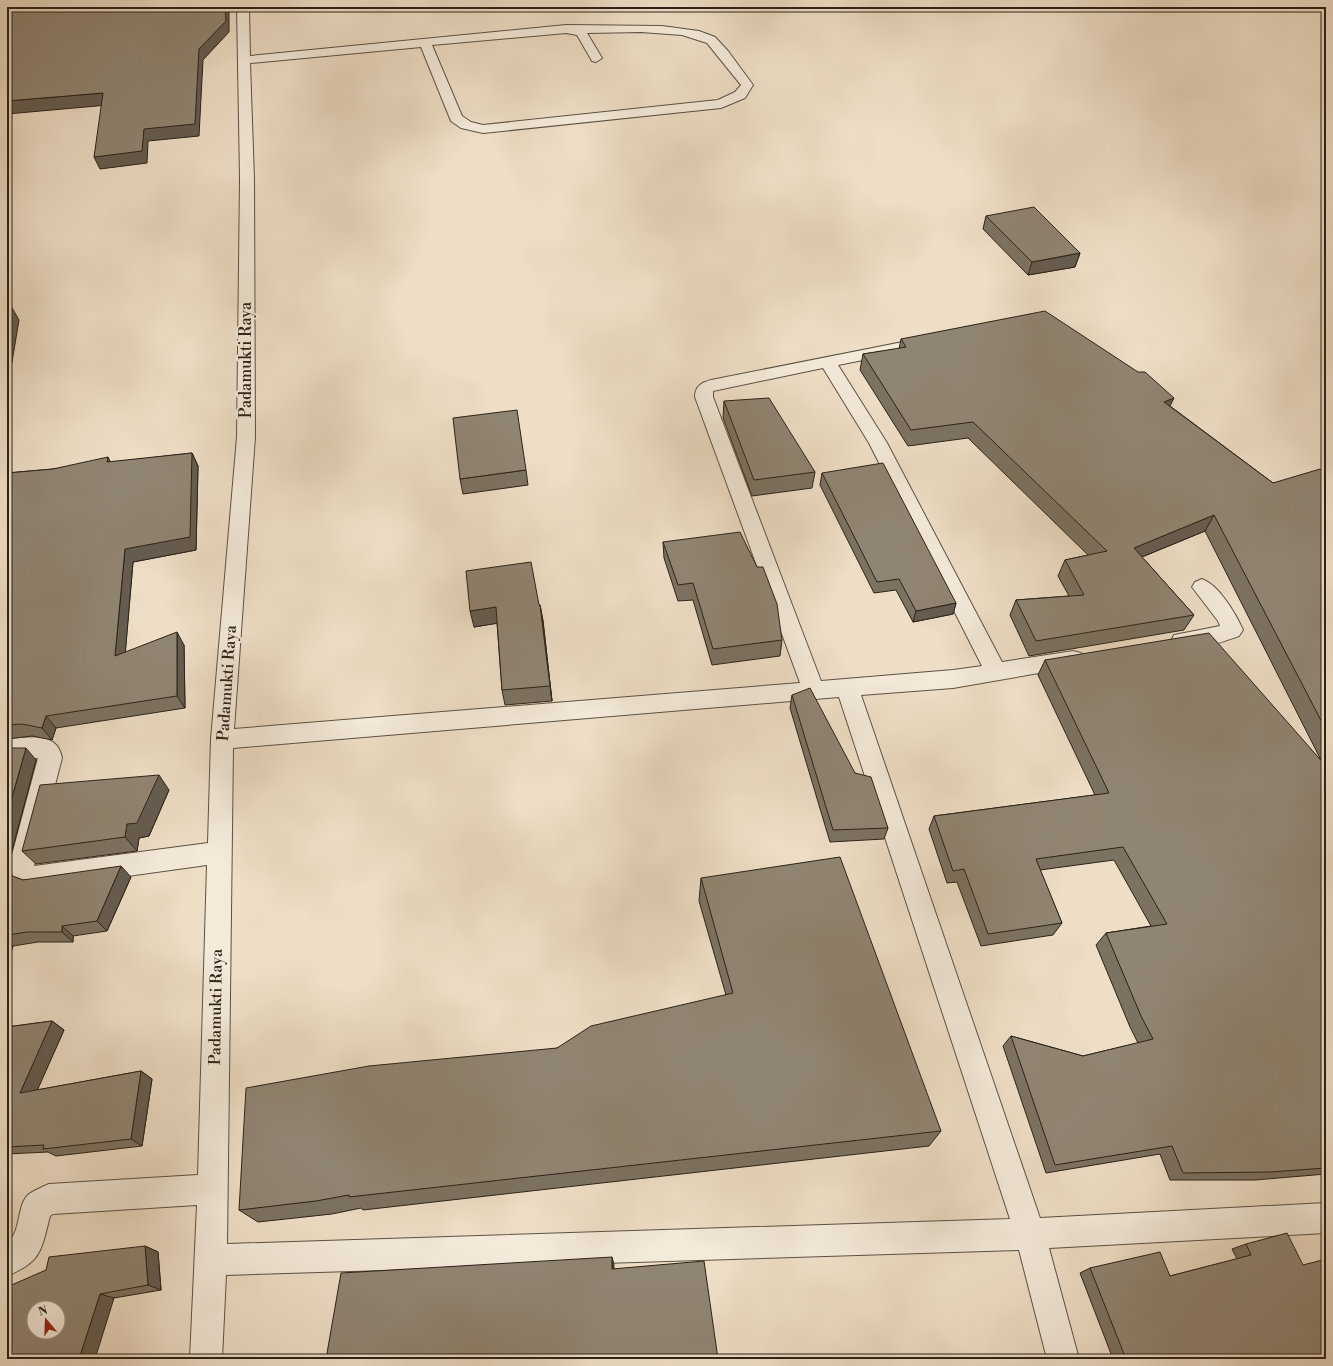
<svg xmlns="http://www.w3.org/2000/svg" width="1333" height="1366" viewBox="0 0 1333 1366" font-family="'Libre Bodoni',serif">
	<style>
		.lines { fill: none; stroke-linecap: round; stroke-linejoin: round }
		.minor-casing { stroke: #5c5144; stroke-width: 2 }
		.minor { fill: #f4eada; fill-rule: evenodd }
		.wall { fill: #7c7262; stroke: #2b2218 }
		.shaded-wall { fill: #655c50; stroke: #2b2218 }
		.building { fill: #908472; stroke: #2b2218; fill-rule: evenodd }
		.labels { text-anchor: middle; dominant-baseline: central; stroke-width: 4; stroke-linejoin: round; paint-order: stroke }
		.street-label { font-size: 16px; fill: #2b2218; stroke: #f4eada }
	</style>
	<rect width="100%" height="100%" fill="#eedec6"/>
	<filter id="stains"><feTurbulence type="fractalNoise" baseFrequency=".005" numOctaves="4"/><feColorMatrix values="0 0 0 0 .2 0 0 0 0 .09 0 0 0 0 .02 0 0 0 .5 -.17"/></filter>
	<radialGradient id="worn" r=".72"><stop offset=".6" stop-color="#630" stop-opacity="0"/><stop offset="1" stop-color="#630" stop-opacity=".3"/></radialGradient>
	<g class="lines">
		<!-- minor casing -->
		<g class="minor-casing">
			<g id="minor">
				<path d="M237,7h12l1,49 316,-31 96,1 37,5 16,6 13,14 25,34 -8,13 -24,10 -238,25 -22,-5 -10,-7 -30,-74 -171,16 4,116 1,258 -21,292 566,-46 -105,-286c0,-13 10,-16 21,-18l212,-42 6,1 2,4 -2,4 -96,19 49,78 115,219 71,-11 8,2 3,6 -3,6 -8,2 -120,21 -92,7 179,523 286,-15v30l-277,15 30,111h-32l-28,-109 -793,25 -4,84h-32l7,-154 -144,9 -3,2c-9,35 -8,45 -43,60v-33c15,-11 9,-38 22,-49 6,-4 13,-7 20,-10l149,-9 9,-310 -173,24 -18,-6 -7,-17 29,-108 -31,1v-20c21,-1 50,-9 55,19l-28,108 174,-23 3,-104 26,-302 3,-258zM641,32l41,3 25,8 34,42 -6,7 -17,8 -235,25 -12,-3 -9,-6 -30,-71 134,-12 11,2 15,26 4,1 6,-4 -15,-25zM823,368l46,75 113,223 -29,4 -132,11 -108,-284v-6zM839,697l171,522 -783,25 6,-496z"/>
				<path d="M1202,579c17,6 34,35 41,51l-4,6c-17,6 -47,17 -65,11l-3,-6 3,-6 46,-9 -2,-5 -26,-34 3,-5z"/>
			</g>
		</g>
		<!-- minor -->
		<use href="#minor" class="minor"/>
	</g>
	<!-- wall -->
	<g class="wall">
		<path d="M986,216l94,37 -5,14 -47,8 -45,-46z"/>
		<path d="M901,339l269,67 103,77 53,-9v700l-71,6h-85l-10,-26 -114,19 -43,-127 8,-10 72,20 55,-13 -8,-16 -34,-82 10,-12 45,-7 -37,-66 -74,10 22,53 -9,12 -72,11 -24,-64 -10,1 -18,-54 5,-13 161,-21 -57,-120 7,-15 277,102 -117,-231 -63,26 52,58 -10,15 -155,26 -19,-41 6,-15 53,-4 -11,-20 7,-16 23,-5 -120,-117 -60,8 -48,-76 3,-16 36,-5z"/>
		<path d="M724,401l91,71 -3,16 -60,8 -29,-78z"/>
		<path d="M192,453l6,13 -2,84 -63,12 -8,91 59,-8 1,63 -129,20 -4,12 -20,-4 -25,3v-266l46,-4z"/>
		<path d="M526,470l2,15 -65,9 -3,-15z"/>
		<path d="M822,473l134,130 -3,11 -40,8 -17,-32 -22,3 -54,-108z"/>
		<path d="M663,542l119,98 -2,16 -68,9 -19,-65 -15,1 -14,-43z"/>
		<path d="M539,605h1l3,16 9,80 -47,4 -3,-15 -5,-67 -23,4z"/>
		<path d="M792,695l63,78 33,55 -4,11 -54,3 -40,-134z"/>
		<path d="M7,748l29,12 -28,106 4,10 11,4 108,-3 -24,54 -34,5v6h-35l-25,4 -6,19z"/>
		<path d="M169,790l-20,46 -10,2 -2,13 -101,13 -14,-13z"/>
		<path d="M701,878l240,253 -12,15 -566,64 -2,-2 -29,6 -74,8 -19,-12 318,-162 169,-53 -27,-94z"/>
		<path d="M52,1021l12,9 -27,60 104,-19 11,8 -10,67 -86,10 -8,-4 -41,2v-127z"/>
		<path d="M1246,1244l80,115h-213l-33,-86 10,-5 80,8 67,-17 -5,-10z"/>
		<path d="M145,1246l13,6 3,38 -47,8 -107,61z"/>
	</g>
	<!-- shaded-wall -->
	<g class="shaded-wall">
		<path d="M225,7h4v25l-26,28 -4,76 -51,5 -1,22 -47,6 -6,-12 50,-28 55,-80z"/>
		<path d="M103,93l5,12 -101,9v-13z"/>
		<path d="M1080,253l-5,14 -47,8 4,-13z"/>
		<path d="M7,299l12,21 -12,72z"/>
		<path d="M1174,398l-8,16 -2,-12z"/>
		<path d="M192,453l6,13 -2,84 -63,12 -9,107 -9,-13 10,-107z"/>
		<path d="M108,457l7,14 -8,-9z"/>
		<path d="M1214,515l-9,16 -78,32 7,-15z"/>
		<path d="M956,603l-3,11 -40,8 3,-11z"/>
		<path d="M540,605l3,16 9,80 -2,-15z"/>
		<path d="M496,607l3,16 -25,4 -4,-16z"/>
		<path d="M177,632l7,13 1,63 -8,-12z"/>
		<path d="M46,716l10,12 -4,12 -10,-12z"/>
		<path d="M26,748l10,12 -28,106 7,18 -8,-7v-62z"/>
		<path d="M159,775l10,15 -20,46 -10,2 -2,13 -12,-14 2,-13z"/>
		<path d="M121,866l10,11 -24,54 -10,-10z"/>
		<path d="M62,926l11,10v6l-11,-10z"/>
		<path d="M7,941l6,5 -6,19z"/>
		<path d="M52,1021l12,9 -31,70 -13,-7z"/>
		<path d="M141,1071l11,8 -10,67 -11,-7z"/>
		<path d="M145,1246l13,6 3,38 -13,-5z"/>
		<path d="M612,1257l2,8v11l-2,-7z"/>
		<path d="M100,1294l14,4 -19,61h-16z"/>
	</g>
	<!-- building -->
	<g class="building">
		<path d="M8,7h217l1,14 -27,28 -4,75 -51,5 -2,22 -48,6 9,-64 -96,8v-92z"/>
		<path d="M1034,207l46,46 -48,9 -46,-46z"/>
		<path d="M1045,311l93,61h7l29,26 -10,4 109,81 47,-14 6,5v256l-112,-215 -80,33 60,67 -158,26 -20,-41 68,-5 -19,-35 42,-9 -134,-129 -62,8 -48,-76 43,-7 -5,-8z"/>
		<path d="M769,398l46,74 -61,8 -30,-79z"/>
		<path d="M517,410l9,60 -66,9 -7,-61z"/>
		<path d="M192,453l-2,84 -65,12 -10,107 62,-24v64l-131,20 -4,12 -20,-4 -15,1v-252l46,-4 55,-12 -1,5z"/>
		<path d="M883,463l73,140 -40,8 -17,-32 -22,3 -55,-109z"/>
		<path d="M740,532l17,35h6l14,37 5,36 -69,9 -20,-66 -15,2 -15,-43z"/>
		<path d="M531,562l8,43h1l10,81 -48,4 -6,-83 -26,4 -4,-40z"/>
		<path d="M1209,633l117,133v402l-56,4 -87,1 -11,-27 -117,19 -44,-129 72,20 70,-17 -12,-23 -35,-83 61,-9 -44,-77 -87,12 26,64 -74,11 -24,-65 -11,2 -19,-55 175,-23 -64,-133z"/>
		<path d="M810,688l45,85 16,4 17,51 -55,2 -41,-135z"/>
		<path d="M7,748h19l-19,67z"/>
		<path d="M159,775l-22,48 -10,1 -2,13 -103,14 18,-66z"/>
		<path d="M840,857l101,274 -592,66v-2l-33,6 -77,9 7,-122 123,-22 188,-18 34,-22 142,-33 -32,-115z"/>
		<path d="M121,866l-24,55 -35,5v6h-35l-20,3v-61l16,6z"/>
		<path d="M52,1021l-32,72 121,-22 -10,68 -88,10 1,-4 -37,2v-120z"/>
		<path d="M1287,1233l16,32 23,-6v100h-200l-36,-91 70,-16 10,24 81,-21 -5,-11z"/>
		<path d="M145,1246l3,39 -48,9 -21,65h-72v-72l39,-17 3,-13zM34,1308h24v24h-24z"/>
		<path d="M612,1257v12l92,-8 14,98h-392l15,-86z"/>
	</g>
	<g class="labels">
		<!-- street labels -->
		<g class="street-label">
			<text transform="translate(246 360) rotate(-90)">Padamukti Raya</text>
			<text transform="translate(227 683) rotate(-86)">Padamukti Raya</text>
			<text transform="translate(216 1007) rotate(-89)">Padamukti Raya</text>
		</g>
	</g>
	<!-- margin -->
	<rect width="1333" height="1366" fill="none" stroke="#eedec6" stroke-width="24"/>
	<rect x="8" y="8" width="1317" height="1350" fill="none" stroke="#2b2218" stroke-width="2"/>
	<rect x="12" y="12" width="1309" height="1342" fill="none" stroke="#2b2218"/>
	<!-- north arrow -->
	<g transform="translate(46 1320) rotate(341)"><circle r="19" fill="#f4eada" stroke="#a49a8c"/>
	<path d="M0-3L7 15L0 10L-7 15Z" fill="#8f2418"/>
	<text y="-6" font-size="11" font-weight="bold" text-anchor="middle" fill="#2b2218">N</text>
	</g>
	<rect width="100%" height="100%" filter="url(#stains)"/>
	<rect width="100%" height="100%" fill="url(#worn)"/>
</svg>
